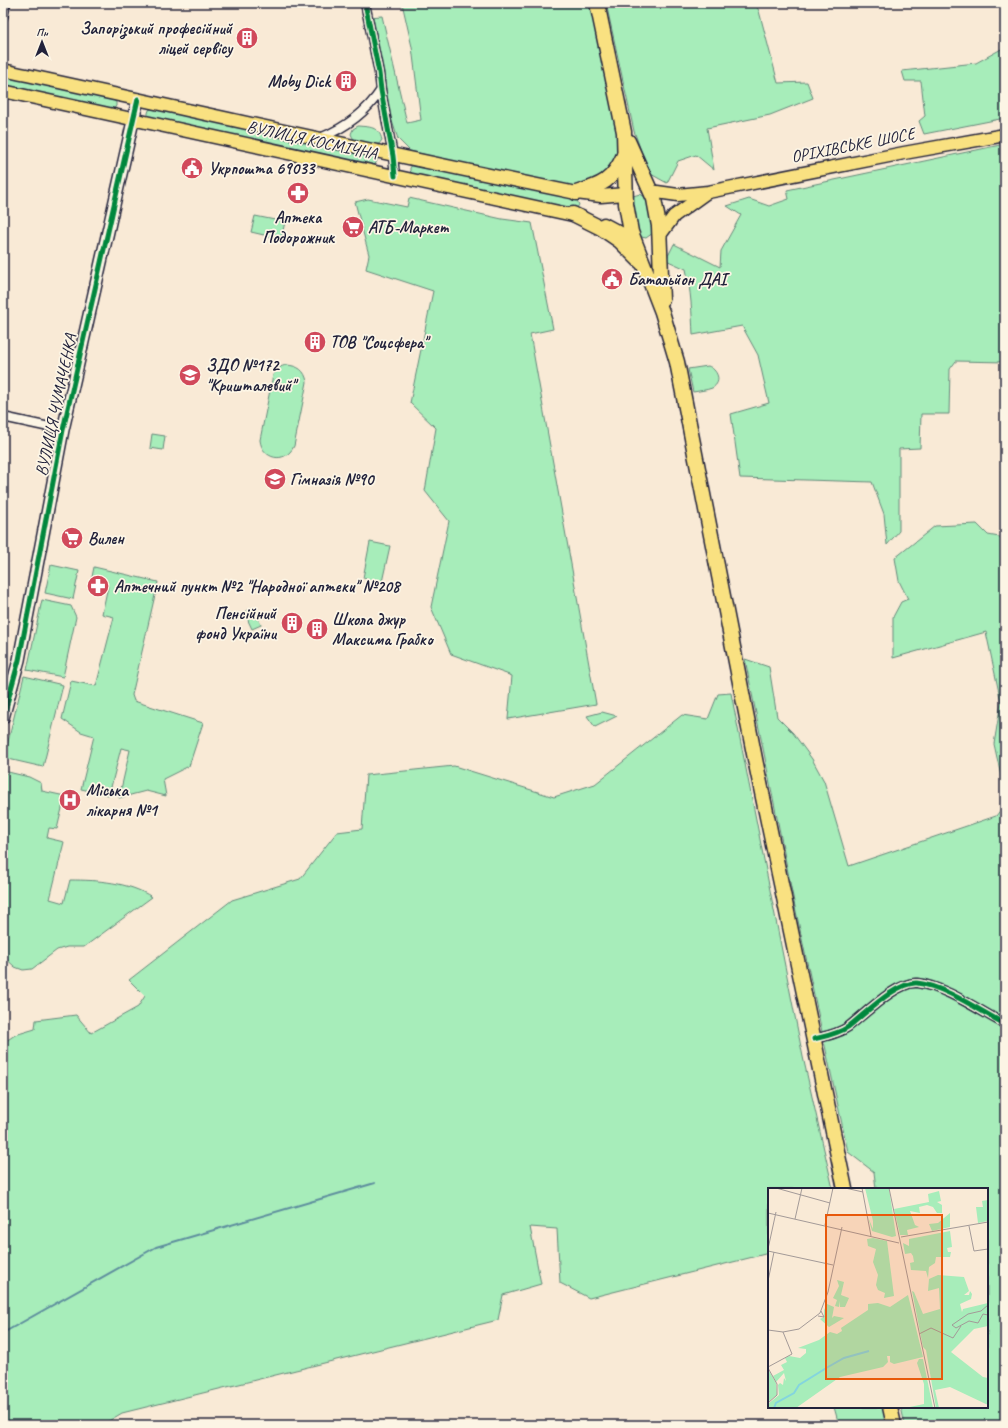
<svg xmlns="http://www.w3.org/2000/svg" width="1008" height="1428" viewBox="0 0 1008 1428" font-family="Caveat,sans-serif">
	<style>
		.green { fill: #a7edba; stroke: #64887a }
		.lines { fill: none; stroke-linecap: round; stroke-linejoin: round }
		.stream { stroke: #5d8d9d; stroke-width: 2 }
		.street-casing { stroke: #22223b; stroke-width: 11 }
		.secondary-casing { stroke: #22223b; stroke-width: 14 }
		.primary-casing { stroke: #22223b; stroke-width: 15 }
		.highway-casing { stroke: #22223b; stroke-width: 17 }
		.street { stroke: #fcf5e5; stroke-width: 8 }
		.secondary { stroke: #fcf5e5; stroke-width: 11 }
		.primary { stroke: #f9e181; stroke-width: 12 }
		.highway { stroke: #f9e181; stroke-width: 14 }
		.cycleway-casing { stroke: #fcf5e5; stroke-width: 8 }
		.cycleway { stroke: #00873e; stroke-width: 5 }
		.labels { text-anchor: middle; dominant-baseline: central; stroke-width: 3.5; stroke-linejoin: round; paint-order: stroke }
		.poi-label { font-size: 17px; font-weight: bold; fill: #22223b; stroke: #fcf5e5; text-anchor: start }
		.street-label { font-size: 17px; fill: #22223b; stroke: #fcf5e5 }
		.inset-river { fill: none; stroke: #84d5de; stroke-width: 2 }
		.inset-road { fill: none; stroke: #a39a98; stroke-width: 1 }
		.view { fill: #e8590c; fill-opacity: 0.15; stroke: #e8590c; stroke-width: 2 }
		.inset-edge { fill: none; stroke: #22223b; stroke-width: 2 }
	</style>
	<rect width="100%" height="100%" fill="#f9ead6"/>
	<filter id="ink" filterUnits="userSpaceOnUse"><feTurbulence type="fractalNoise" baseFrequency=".025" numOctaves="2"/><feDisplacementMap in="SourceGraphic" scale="8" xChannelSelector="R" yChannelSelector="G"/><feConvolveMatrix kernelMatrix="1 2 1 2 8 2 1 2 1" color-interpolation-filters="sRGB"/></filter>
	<g filter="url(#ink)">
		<!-- green -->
		<g class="green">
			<path d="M402,3h192l27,146 -14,29 -35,12 -162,-39 -12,-12 -14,-42 -16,-80 14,-1 25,107 14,-3 -9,-73z"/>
			<path d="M606,3h149l4,8 19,72 29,-1 6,16 -43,17 -63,13 7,42 -18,-15 -18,6 -11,22 -18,-10 -15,-42z"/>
			<path d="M1005,47v71l-81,16 -5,-13 6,-5 -4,-35h-16l-3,-10 74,-8z"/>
			<path d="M9,78h4l98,21 5,3v4l-3,4 -107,-24v-4z"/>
			<path d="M153,108l222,48 2,4 -2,5 -5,1 -222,-49v-4l1,-3z"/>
			<path d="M358,126c11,1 21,0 24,14l-3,4c-9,3 -26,-1 -28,-10l2,-5z"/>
			<path d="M1005,144v218l-49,-1 -6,8 -1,45h-28l-1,34 -21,1v82l-12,14 -3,-31 -12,-32 -132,-4 -9,-64 38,-11 -11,-48 -16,-29 -49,9c-1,-22 -2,-44 -7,-66l-20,-9 8,-16 46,23 1,-16 20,-36 -14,-9 22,-7 20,7 20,-7 -2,-9z"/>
			<path d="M412,165h5l154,33 6,2 2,5 -3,4h-6l-157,-35 -3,-3v-3z"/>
			<path d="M640,194c12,4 12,24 14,34l-1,5 -7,5 -9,-2 -6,-38 2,-2z"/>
			<path d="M409,198l93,21 30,4 21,106 -23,5 66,370 -88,15 4,-43 -61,-22 -20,-47 18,-86 -24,-30 11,-63 -26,-25 23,-112 -67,-22 3,-14 -14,-53 13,-3 39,8z"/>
			<path d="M255,216l30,6 -4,17 -30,-7z"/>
			<path d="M287,365c11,1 18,5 20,17l-13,64c-9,19 -32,13 -34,-6l13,-65c4,-6 7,-9 14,-10z"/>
			<path d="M708,366c9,3 15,16 4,22 -5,2 -13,3 -19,4l-5,-23z"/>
			<path d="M152,434l13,2 -2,14 -13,-2z"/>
			<path d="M977,524l11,11 17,3v256l-11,-50 7,-42 -15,-70 -93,26v-41l8,-15 7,-3 -9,-18 -4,-23 40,-32z"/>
			<path d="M370,542l20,4 -8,36 -19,-4z"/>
			<path d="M51,565l28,6 -6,28 -28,-6z"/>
			<path d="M94,567l64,15 -26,113 2,6 69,22 -14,43 -26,13 3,17 -20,-5 -27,7 11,-48 -9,-2 -12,47 -28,-6 13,-53 -13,-4 -19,-13 9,-38 25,5 18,-69 -12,-3 6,-28 -17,-4z"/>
			<path d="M42,600l29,6 5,11 -13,60 -36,-7z"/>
			<path d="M253,608l8,17 -9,4 -8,-17z"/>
			<path d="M745,659l24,8 8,50 16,16 19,26 12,22 25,85 147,-50 9,-12v621h-100l-4,-18h86v-218h-111l-2,-17 -26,-20 -54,-250z"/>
			<path d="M24,676l39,9 -20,82 -39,-9z"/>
			<path d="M731,693l72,364 30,132h-64v64l-180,45 -29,-15 -3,-54 -27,-2 11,57 -38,11 -5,25 -376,93 -20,12h-99v-382l12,-8 20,-6 1,-9 40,-5 15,18 47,-26 7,-11 -16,-16 103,-80 68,-21 37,-47 25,-3 4,-54 88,-9 100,31 41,-13 87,-69 26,4 10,-25z"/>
			<path d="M602,712l15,4 -22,11 -8,-11z"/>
			<path d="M8,772l21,5 12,6 1,8 23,5 -8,33 -8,-1 -2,10 17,4 -14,57 14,4 6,-23c28,0 58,2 82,17l-68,50h-17l-10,3 -25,19 -9,1 -8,-3 -12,-11v-180z"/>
			<path d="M834,1407h50l4,18h-49z"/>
		</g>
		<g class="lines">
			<!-- stream -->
			<path class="stream" d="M3,1333l153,-86 219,-64"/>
			<!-- street casing -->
			<g class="street-casing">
				<g id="street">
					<path d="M365,3l14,70 2,17 12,66 2,20"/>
					<path d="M3,17l3,-14"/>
					<path d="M320,138c25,-10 46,-25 61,-48"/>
					<path d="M3,417l60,13"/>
					<path d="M814,1039c12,-3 24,-5 34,-12 16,-12 49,-46 69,-44 28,3 63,28 88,41"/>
				</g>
			</g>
			<!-- secondary casing -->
			<g class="secondary-casing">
				<path id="secondary" d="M3,718l16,-58 44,-230 75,-331"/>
			</g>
			<!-- primary casing -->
			<g class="primary-casing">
				<g id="primary">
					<path d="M3,70c191,41 381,84 573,123l25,3 24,-2"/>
					<path d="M3,91l579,126"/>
					<path d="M650,191l28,4 30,-3 196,-39 101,-18"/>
					<path d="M604,224l30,16"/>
					<path d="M660,235l14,-19 32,-23"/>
				</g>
			</g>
			<!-- highway casing -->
			<g class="highway-casing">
				<g id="highway">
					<path d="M597,3l27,129 2,72 5,28 31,80 15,50 79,402 89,425"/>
					<path d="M628,141l26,58 5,27 3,74"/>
					<path d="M576,193c26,-8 37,-12 48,-38"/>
					<path d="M573,214l28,14 19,13 21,21"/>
					<path d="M890,1407l4,18"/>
				</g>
			</g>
			<!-- street -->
			<use href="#street" class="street"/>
			<!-- secondary -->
			<use href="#secondary" class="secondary"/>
			<!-- primary -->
			<use href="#primary" class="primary"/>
			<!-- highway -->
			<use href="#highway" class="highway"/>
			<!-- cycleway casing -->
			<g class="cycleway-casing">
				<g id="cycleway">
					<path d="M365,3l14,70 2,17 12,66 2,20"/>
					<path d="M3,718l16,-58 44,-230 75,-331"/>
					<path d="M814,1039c12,-3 24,-5 34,-12 16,-12 49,-46 69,-44 28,3 63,28 88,41"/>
				</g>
			</g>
			<!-- cycleway -->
			<use href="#cycleway" class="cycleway"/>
		</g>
	</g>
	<!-- icons -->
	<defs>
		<g id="building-disc" transform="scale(1.15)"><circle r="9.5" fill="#d1495b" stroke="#fcf5e5"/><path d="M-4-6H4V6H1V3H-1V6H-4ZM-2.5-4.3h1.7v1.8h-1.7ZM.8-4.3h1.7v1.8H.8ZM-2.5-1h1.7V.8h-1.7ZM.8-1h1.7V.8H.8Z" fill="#fff"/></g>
		<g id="civic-disc" transform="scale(1.15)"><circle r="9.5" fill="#d1495b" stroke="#fcf5e5"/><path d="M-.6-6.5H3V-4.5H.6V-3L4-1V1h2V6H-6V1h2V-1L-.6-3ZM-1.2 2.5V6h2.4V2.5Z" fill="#fff"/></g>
		<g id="pharmacy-disc" transform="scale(1.15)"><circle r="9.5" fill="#d1495b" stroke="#fcf5e5"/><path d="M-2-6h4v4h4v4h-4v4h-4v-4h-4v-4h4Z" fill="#fff"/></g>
		<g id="supermarket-disc" transform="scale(1.15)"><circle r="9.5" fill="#d1495b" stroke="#fcf5e5"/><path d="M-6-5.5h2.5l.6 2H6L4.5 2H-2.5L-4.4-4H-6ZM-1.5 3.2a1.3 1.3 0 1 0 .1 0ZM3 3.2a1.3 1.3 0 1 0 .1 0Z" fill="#fff"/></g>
		<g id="school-disc" transform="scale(1.15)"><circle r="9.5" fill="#d1495b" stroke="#fcf5e5"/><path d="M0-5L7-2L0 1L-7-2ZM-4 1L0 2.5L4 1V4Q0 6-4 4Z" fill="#fff"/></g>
		<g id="hospital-disc" transform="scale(1.15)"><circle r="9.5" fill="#d1495b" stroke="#fcf5e5"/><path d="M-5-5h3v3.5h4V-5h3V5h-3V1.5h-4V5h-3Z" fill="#fff"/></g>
	</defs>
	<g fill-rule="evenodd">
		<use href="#building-disc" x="247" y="38"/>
		<use href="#building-disc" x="346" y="81"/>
		<use href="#civic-disc" x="192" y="168"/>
		<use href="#pharmacy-disc" x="298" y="193"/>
		<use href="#supermarket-disc" x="353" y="227"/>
		<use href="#civic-disc" x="612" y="279"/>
		<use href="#building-disc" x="315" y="342"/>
		<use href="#school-disc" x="190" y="375"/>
		<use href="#school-disc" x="275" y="479"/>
		<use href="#supermarket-disc" x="72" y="538"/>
		<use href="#pharmacy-disc" x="98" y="586"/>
		<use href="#building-disc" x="292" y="623"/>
		<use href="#building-disc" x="317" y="629"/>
		<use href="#hospital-disc" x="70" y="800"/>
	</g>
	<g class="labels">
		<!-- poi labels -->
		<g class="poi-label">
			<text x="232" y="28" text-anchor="end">Запорізький професійний<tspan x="232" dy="20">ліцей сервісу</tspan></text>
			<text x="330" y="81" text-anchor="end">Moby Dick</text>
			<text x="208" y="168">Укрпошта 69033</text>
			<text x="298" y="217" text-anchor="middle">Аптека<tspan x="298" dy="20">Подорожник</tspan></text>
			<text x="368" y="227">АТБ-Маркет</text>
			<text x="628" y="279">Батальйон ДАI</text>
			<text x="330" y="342">ТОВ "Соцсфера"</text>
			<text x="206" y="365">ЗДО №172<tspan x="206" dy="20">"Кришталевий"</tspan></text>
			<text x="290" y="479">Гімназія №90</text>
			<text x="88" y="538">Вилен</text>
			<text x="114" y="586">Аптечний пункт №2 "Народної аптеки" №208</text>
			<text x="276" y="613" text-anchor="end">Пенсійний<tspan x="276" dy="20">фонд України</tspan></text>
			<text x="332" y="619">Школа джур<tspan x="332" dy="20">Максима Грабко</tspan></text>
			<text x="86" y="790">Міська<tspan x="86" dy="20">лікарня №1</tspan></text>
		</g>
		<!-- street labels -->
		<g class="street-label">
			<text transform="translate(312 140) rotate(12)">ВУЛИЦЯ КОСМІЧНА</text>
			<text transform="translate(853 145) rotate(-11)">ОРІХІВСЬКЕ ШОСЕ</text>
			<text transform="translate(56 405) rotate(-78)">ВУЛИЦЯ ЧУМАЧЕНКА</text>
		</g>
	</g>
	<!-- overview -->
	<g transform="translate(768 1188)">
		<rect width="220" height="220" fill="#f9ead6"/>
		<path d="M97,0h24l7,48 -4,1 -20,-6 -4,-14 5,12v-8zM171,3l2,10 -4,1 5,3v8h-5l-4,-6 -6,-2 -8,2 1,6 -10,-2 5,14 4,2 -12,3 1,5h-8l-6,-26 35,-7 -1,-8zM220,12v21l-10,2 -2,-16h7l-1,-6zM182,25v14l-18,4 -3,-7 9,-1zM182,43l2,16 -5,1 1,4h3l-1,5h-14l-1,6 -6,4 -1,11 -2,-7 -15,-1 -1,-7 4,-1 -1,-6 -2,-3 -6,1 -2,-11 6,3v-7zM105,50l14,3 7,55 -10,2 1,-5 -7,-3 -2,-5 2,-10 -5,-13 3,-13 -8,-3 -1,-7zM170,87l26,2 5,14 -5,4h5l1,-4 2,3 -1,5 -11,5 2,8 1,-3 25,-6v23l-14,3 -23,23 32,25 5,1v27l-38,-18 -15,3 4,18h-3l-10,-58 -3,-3 -11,-56 2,1 9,22 17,-5 -1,-21 -11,3 1,-12zM69,92l7,2 -3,13 8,3 -4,9h-5v-6l-1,6 -4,-1 2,-6 -4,-2 6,-12zM140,107l15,62 -29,7 -4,-2v-6h-3l1,6 -5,5 -43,10 -44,31h-28v-4l11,-9 -1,-10 2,-2 3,2 1,-7 2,3 -2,-8 -8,9 -3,-6 11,-6 -3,-5 6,-3 -2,-4 4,-2 11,2 6,-5v-4l-8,-1 21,-8 11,-8 7,2 5,-3 -1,-3 27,-18v-6l10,-1 12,4zM59,116l7,3 -2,11 2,-2 10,2 -15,9 -9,-8 4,-2v-7zM151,171h4l10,49h-28l19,-4v-20l-7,-21zM0,181l8,14 1,12 -9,7z" fill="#a7edba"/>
		<path class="inset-river" d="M6,220l2,-5 18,-10 5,-8 29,-18 16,-9 25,-7"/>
		<path class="inset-road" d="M8,0l54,15M77,0l18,4M94,0l9,48M121,0l46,220M0,25l131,30M27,31l7,-31M57,37l8,-37M201,38l5,25 14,-2M133,49l87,-15M0,61l8,-37M0,63l65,14M0,93l6,-29M220,117l-7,6 -13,3 -16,11 4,3 13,-7 9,2 5,-9 5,1M50,128l6,1 -3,-6M0,142l15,2 16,-3 21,-16 8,-21 14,-65M151,146l12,-6 22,10 8,-12M0,179l24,-13 -9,-22M0,180l9,16v11l-9,8"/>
		<path class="view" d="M58,27h116v164h-116z"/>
		<rect width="220" height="220" class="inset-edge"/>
	</g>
	<!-- margin -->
	<rect width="1008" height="1428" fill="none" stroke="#fcf5e5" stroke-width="16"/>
	<rect x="8" y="8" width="992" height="1412" fill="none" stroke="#22223b" stroke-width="1.5" filter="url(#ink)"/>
	<!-- north arrow -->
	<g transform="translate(42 42)" stroke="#fcf5e5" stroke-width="3" paint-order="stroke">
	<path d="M0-3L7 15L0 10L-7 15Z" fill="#22223b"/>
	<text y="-6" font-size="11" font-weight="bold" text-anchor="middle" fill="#22223b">Пн</text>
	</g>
</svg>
